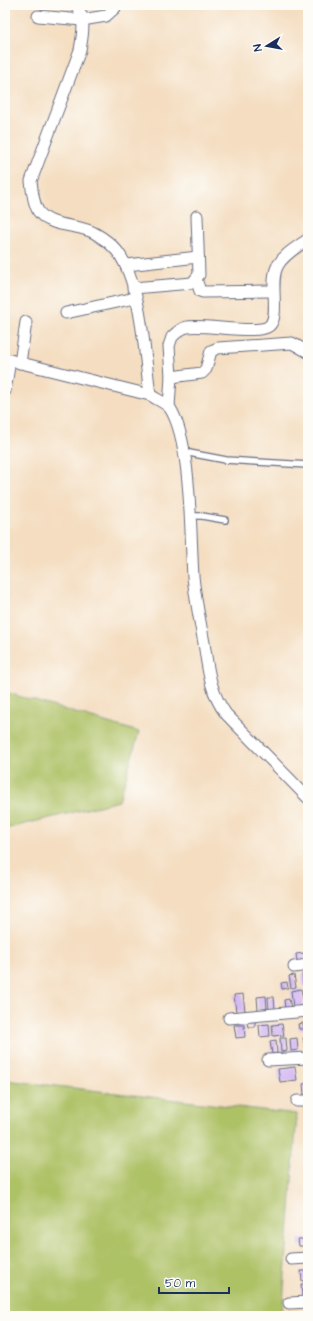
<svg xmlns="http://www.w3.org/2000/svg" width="313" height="1321" viewBox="0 0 313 1321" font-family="'Architects Daughter',sans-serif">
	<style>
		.green { fill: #adc165; stroke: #647862 }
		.building { fill: #ccacf2 }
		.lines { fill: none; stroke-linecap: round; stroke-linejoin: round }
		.service-casing { stroke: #676c80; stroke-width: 8 }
		.minor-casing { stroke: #676c80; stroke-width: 13 }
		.service { stroke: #fff; stroke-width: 5.5 }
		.minor { stroke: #fff; stroke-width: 11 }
	</style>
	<rect width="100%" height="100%" fill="#fdfcf7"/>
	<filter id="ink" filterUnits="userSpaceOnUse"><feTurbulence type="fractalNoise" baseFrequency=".025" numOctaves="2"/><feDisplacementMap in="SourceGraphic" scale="8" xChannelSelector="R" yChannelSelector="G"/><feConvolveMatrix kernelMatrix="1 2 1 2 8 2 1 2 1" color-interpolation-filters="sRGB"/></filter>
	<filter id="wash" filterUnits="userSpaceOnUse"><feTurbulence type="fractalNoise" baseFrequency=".012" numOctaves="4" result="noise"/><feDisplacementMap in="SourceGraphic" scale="16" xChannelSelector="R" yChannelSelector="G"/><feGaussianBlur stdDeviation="0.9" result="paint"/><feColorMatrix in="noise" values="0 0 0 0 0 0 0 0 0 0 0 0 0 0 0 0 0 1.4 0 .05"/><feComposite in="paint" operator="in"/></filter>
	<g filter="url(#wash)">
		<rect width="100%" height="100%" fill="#f4ddc0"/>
		<!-- green -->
		<g class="green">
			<path d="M5,692l134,40 -20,69 -114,28z"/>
			<path d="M5,1080l292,34 -15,202h-277z"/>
		</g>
		<g id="blocks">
			<!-- building -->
			<g class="building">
				<path d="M305,953l1,6 -9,2 -1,-7z"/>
				<path d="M308,973v13l-4,1 -2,-13z"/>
				<path d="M294,975l2,12 -5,1 -2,-12z"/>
				<path d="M287,982l1,6 -6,1 -1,-6z"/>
				<path d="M301,989l3,16 -11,2 -2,-16z"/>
				<path d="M243,994l2,17 -9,1 -2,-17z"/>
				<path d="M266,996l1,13 -9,1 -1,-13z"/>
				<path d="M268,997h6l1,12h-6z"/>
				<path d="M289,999l2,9 -6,1 -1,-9z"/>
				<path d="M255,1021v6h-7l-1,-5z"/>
				<path d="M303,1023l1,6h-5l-1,-5z"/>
				<path d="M269,1024l1,12 -10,1 -1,-12z"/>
				<path d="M282,1024l2,11 -11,1 -1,-11z"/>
				<path d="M234,1025h10l1,12 -9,1z"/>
				<path d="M308,1037v14h-2l-3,-13z"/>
				<path d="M280,1038h6l1,13 -6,1z"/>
				<path d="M297,1038l1,12 -7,1 -1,-12z"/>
				<path d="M276,1040l1,13 -5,1 -2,-13z"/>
				<path d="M295,1067l2,13 -17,2 -2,-13z"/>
				<path d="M308,1083v12h-4l-1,-11z"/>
				<path d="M298,1239h10v7h-9z"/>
				<path d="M301,1271h7v10h-6z"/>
				<path d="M301,1284h7v13h-6z"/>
			</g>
		</g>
	</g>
	<g filter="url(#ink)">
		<use href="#blocks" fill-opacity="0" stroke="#676c80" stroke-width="1"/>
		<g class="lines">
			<!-- service casing -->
			<g class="service-casing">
				<g id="service">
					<path d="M184,452l42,8 82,5"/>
					<path d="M190,516h12l23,4"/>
				</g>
			</g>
			<!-- minor casing -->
			<g class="minor-casing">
				<g id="minor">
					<path d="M76,5c10,14 7,28 4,45l-49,131c1,10 2,21 7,30 13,18 41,12 58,23 7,4 16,11 21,17 24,30 28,106 33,144"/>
					<path d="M38,16l44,4 24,-4 9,-8v-3"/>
					<path d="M127,265l71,-8"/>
					<path d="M196,279l4,12 3,1 70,-1"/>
					<path d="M133,288l59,-5 7,-8 -2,-59"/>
					<path d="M66,313l69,-15"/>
					<path d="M5,359l145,36c6,4 16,8 20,13 22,35 20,125 23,168 2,22 7,45 11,67 4,26 6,50 22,71l82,84"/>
					<path d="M20,363l6,-41"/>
					<path d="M171,377l31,-4 4,-4 5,-18 7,-3 74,-5 16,9"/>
					<path d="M5,391l5,-31"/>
					<path d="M169,406l2,-29 -2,-31 3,-9c4,-4 9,-9 15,-10 18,-3 72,8 82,-1 12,-10 -1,-45 9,-61 7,-12 20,-18 30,-26"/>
					<path d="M294,967l14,-2"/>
					<path d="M229,1018l79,-7"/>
					<path d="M268,1060l40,-2"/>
					<path d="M297,1101h11"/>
					<path d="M291,1259l17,-1"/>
					<path d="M289,1303l19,-1"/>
				</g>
			</g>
			<!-- service -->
			<use href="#service" class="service"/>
			<!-- minor -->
			<use href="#minor" class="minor"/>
		</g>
	</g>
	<!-- margin -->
	<rect width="313" height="1321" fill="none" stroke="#fdfcf7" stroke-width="20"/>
	<!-- north arrow -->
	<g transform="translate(267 46) rotate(259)" stroke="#fdfcf7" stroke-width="3" paint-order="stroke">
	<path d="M0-3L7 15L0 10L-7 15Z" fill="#1b2f5e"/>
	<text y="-6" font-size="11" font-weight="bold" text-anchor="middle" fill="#1b2f5e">N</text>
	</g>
	<!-- scale -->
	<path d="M159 1287v6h70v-6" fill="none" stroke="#1b2f5e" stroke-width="2"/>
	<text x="165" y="1287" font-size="12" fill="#1b2f5e" stroke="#fdfcf7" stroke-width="3" paint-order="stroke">50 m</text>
</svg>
